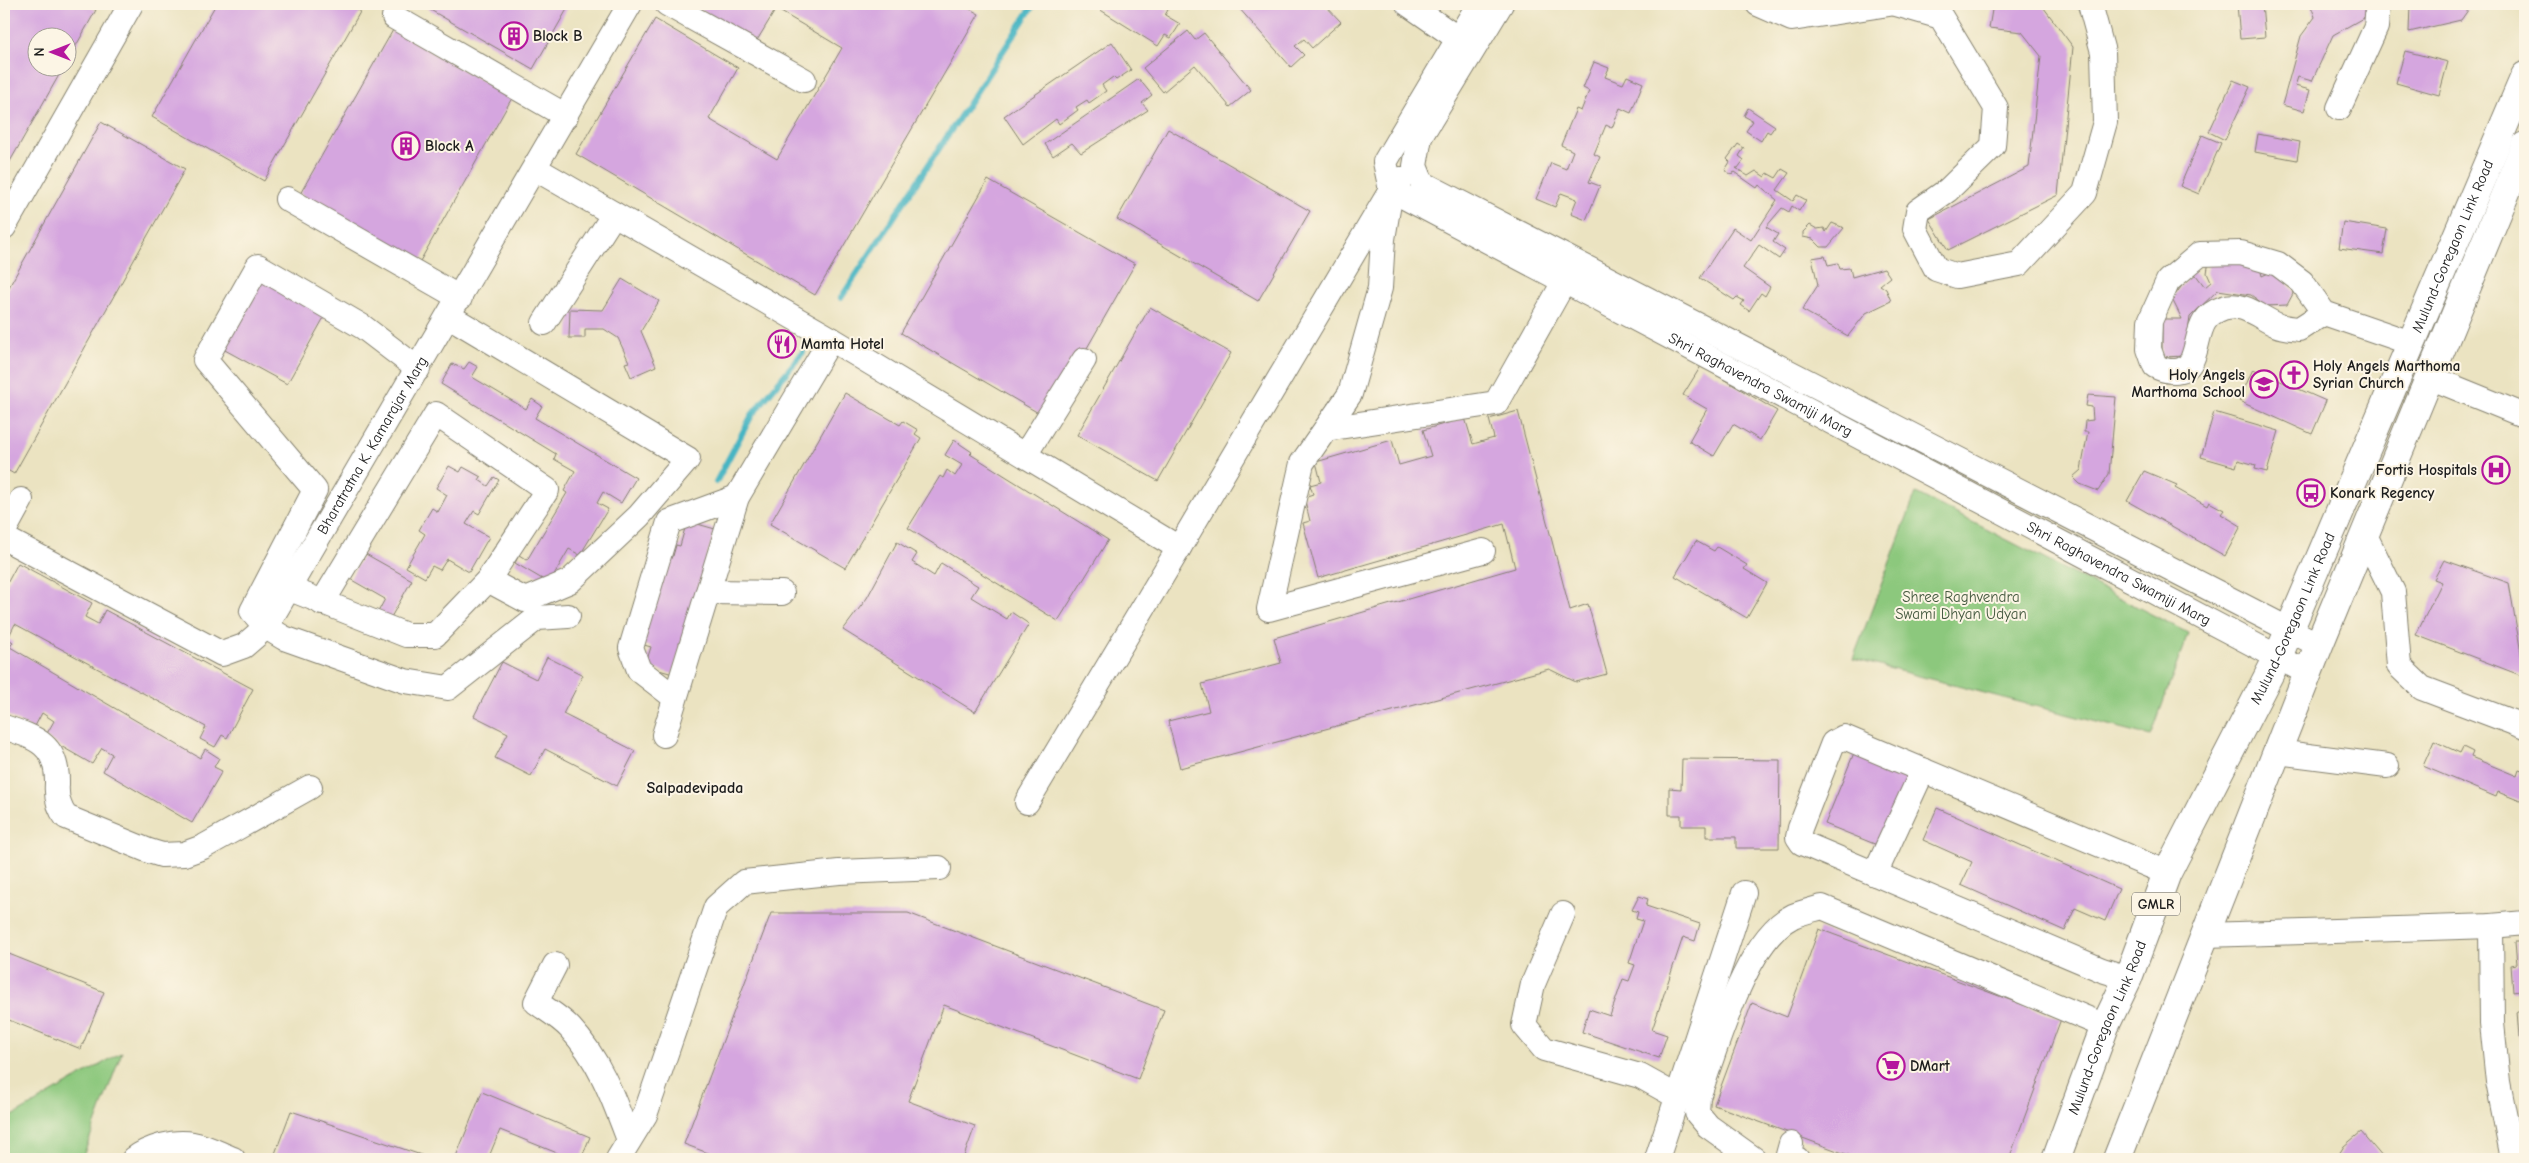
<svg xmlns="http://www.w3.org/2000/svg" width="2529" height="1163" viewBox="0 0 2529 1163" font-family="'Comic Neue',sans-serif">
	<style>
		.green { fill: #8cc87d; stroke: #54724c }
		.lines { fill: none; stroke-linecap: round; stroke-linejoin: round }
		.stream { stroke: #47b5c3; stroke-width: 6 }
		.building { fill: #d5a6df }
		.minor-casing { stroke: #84806e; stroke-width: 26 }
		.major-casing { stroke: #84806e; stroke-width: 30 }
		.minor { stroke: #fff; stroke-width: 24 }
		.major { stroke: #fff; stroke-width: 28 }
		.labels { text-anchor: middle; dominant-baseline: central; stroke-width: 4; stroke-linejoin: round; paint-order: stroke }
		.shield { fill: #fcf5e5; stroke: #5f5d58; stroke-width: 1 }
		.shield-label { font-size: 14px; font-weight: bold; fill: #1c1c1c }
		.poi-label { font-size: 15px; font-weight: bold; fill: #1c1c1c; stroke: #fcf5e5; text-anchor: start }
		.street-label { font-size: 15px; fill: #1c1c1c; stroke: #fcf5e5 }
		.park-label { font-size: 15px; fill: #43583e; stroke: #fcf5e5 }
		.neighbourhood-label { font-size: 16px; font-weight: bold; fill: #1c1c1c; stroke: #fcf5e5 }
	</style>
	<rect width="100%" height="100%" fill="#fcf5e5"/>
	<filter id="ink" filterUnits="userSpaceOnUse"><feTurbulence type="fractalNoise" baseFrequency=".02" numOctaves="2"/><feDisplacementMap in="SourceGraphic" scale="10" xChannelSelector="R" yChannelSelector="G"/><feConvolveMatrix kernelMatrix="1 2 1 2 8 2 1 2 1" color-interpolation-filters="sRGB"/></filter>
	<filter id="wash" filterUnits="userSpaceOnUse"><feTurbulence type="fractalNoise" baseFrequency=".0096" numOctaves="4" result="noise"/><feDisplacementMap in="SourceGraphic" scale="20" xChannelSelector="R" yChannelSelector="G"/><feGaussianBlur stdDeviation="1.12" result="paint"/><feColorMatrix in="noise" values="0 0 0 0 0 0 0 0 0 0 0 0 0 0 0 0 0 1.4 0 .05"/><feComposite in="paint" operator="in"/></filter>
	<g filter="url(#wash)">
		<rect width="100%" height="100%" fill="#ebe3c1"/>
		<!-- green -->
		<g class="green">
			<path d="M1916,493l272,140 -37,103 -298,-77z"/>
			<path d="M122,1052l-40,107h-78v-38z"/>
		</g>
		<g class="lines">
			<!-- stream -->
			<g class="stream">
				<path d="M841,298l193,-294"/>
				<path d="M716,482l36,-67 51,-63"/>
			</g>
		</g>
		<g id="blocks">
			<!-- building -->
			<g class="building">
				<path d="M4,4h80l12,6 -28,50v-22h-30v30h25l-59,104z"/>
				<path d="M216,4h130l14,8 -96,169 -112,-64z"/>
				<path d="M420,4h150l-37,65z"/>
				<path d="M691,4h270l18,10 -164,281 -239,-141 79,-135 83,49 -29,51 68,40 65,-111 -66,-39 -20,33z"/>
				<path d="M1091,4h57l5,3 6,-3 9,6 -3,5 15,9 -9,14 -6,-3 -7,11z"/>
				<path d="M1241,4h83l17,18 -29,26 -8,-9 -9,7 9,9 -13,12 -53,-60z"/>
				<path d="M1993,4h48l32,43 -15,148 -110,55 -19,-31 100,-52 12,-111 -19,-24 -33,-4z"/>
				<path d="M2237,4h25l3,33 -25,2z"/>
				<path d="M2313,4h59v9l-39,22 -21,46 -14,-4 -3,9 15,4 -6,21 -22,-6 19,-69 14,-19 -4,-11z"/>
				<path d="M2410,4h61v2l-10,14 -52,12z"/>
				<path d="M393,30l119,68 -93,165 -119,-69z"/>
				<path d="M1188,31l7,9 9,-7 47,57 -21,17 -35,-42 -32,27 -20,-24z"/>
				<path d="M1112,42l19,28 -15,10 -3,-3 -11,8 4,6 -17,12 -2,-3 -11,7 2,3 -19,14 -3,-5 -33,25 -19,-28z"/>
				<path d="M2405,51l43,11 -9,33 -43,-12z"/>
				<path d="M1594,62l15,6 -4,9 18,7 4,-8 16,7 -12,30 -11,-5 -8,20 -6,-3 -12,29 6,3 -11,25 11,4 -14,34 -15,-6 6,-15 -16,-6 -6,14 -19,-8 15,-36 15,6 7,-18 -12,-6 15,-36 5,2 8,-20 -6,-3z"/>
				<path d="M1139,79l13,16 -10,8 6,7 -67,43 -9,-10 -19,13 -8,-12z"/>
				<path d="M2233,80l17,7 -25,53 -16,-8z"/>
				<path d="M1748,108l27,18 -5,7 -3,-2 -6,10 -15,-10 7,-10 -9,-5z"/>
				<path d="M101,122l84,47 -171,305 -10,-6v-172z"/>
				<path d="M1168,129l142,82 -52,90 -141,-82z"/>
				<path d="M2258,134l42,8 -3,18 -42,-8z"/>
				<path d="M2202,135l19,8 -22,51 -19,-8z"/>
				<path d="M1738,144l6,4 -5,8 5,4 -6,8h-2l12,8 8,-5 9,6 2,-4 9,5 6,-9 7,4 -12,17 16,11 4,-6 9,5 -7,11 -7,-5 -3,6 -7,-4 -16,19 12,7 -5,8 12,8 -6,9 -20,-14 -16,23 27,19 -5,9 -4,-3 -12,18 -8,-6 3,-4 -7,-4 -3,3 -34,-22 33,-50 18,12 26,-40 -18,-15 -2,3 -23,-16 -2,3 -7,-5 5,-8 -3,-3z"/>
				<path d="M988,180l147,84 -88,154 -146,-85z"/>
				<path d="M2343,222l44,7 -4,25 -44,-6z"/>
				<path d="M1832,223l12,5 -16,19h-7l-8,-8 -10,-2v-5l7,-7 7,4 7,-1 2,4z"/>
				<path d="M1825,256l3,9 10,-2 2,6 10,-1 2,9 32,-9 6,9 -10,8 6,4 5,12 -25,12 -18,23 -46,-26 16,-25 -6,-27z"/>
				<path d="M2258,259l4,17 15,-7 17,23 -7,13 -21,1 -15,-11 -33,-5 -28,27 -5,39 -23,1v-38h20l-10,-20 21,-28 12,16 6,-5 -4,-9 2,-12z"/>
				<path d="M263,276l64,36 -40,72 -64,-35z"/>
				<path d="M622,279l37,22 -18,30 15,35 -25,11 -6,-14 4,-1 -11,-24 -14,-9h-19v9h-16l1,-29 33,1z"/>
				<path d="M1150,307l81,46 -73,128 -81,-46z"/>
				<path d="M469,362l9,5 -6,10 54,32 6,-10 10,7 -7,12 101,60 -15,25 -18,-11 -6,11 11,6 -28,46 -11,-6 -20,34 -34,-20 4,-8 8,5 40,-67 -3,-2 11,-20 -21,-12 2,-5 -115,-70 11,-20 12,5z"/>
				<path d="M1701,366l76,45 -17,29 -27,-16 -19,32 -25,-15 18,-32 -24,-14z"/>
				<path d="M2253,369l73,32 -14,33 -73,-33z"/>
				<path d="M845,393l55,32 3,-4 15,9 -3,4 6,4 -76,130 -75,-44z"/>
				<path d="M2088,395l28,2 -7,77 -11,17 -18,-7 -7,-7 8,-7 7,-38h-4l1,-11 8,-1 -1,-13 -6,-1z"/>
				<path d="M1518,411l52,199 18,-6 19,70 -31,8 -27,-13 -369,99 -12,-47 41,-10 -7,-27 79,-21 -7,-25 241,-70 -11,-44 -186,54 -15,-55 7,-2 -6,-24 9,-3 -3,-9 11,-3 -5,-20 76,-22 7,25 32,-9 -8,-26 42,-12 8,26 21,-6 -5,-19z"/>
				<path d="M2214,412l65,19 -12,41 -12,-3 1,-4 -18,-5 -2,7 -35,-10z"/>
				<path d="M954,440l18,12 -2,2 138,86 -50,81 -150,-93 32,-52 3,2 4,-8 8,6 7,-11 -17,-10z"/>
				<path d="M449,466l11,6 3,-5 18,10 -2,3 9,6 6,-9 5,3 -20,34 -5,-3 -8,13 23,13 -20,35 -22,-13 -7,11 -8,-4 -7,12 -19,-11 19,-33 -6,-4 13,-22 6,4 9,-17 -11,-7z"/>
				<path d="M2144,471l33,14 -2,3 32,18 2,-4 15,8 -3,4 20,12 -16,30 -98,-55z"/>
				<path d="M687,521l28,8 -42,145 -28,-8 6,-19 -14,-4 26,-90 10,3 3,-11 4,1z"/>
				<path d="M1696,541l18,10 3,-4 30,18 -3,4 23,14 -20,35 -72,-42z"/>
				<path d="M897,542l20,12 -5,8 22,14 7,-13 37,23 -7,11 36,22 4,-7 18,12 -54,88 -132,-82 24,-32z"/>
				<path d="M364,553l48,27 -22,39 -12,-7 7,-13 -35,-20z"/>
				<path d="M2444,560l65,23 16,94 -109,-42 26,-53 -8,-3z"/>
				<path d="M18,563l74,40 -7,14 13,7 7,-14 148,79 -26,49 -5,-3 -7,12 -15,-8 6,-12 -191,-103 -6,12 -5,-3v-44z"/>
				<path d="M4,636l9,6 -3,5 190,111 5,-9 14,9 -5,9 8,4 -30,52 -89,-52 9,-17 -10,-6 -10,16 -47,-27 9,-16 -12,-8 -9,17 -29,-17z"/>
				<path d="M547,657l36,18 -20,39 72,37 -18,35 -72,-37 -14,27 -36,-18 13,-25 -34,-17 28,-54 34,17z"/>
				<path d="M2434,741l26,12 3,-6 10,5 -2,5 46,19 2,-6 6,2v31l-27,-11 -2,5 -73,-31z"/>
				<path d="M1856,748l57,24 -31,75 -57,-23z"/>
				<path d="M1682,759l98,1 -1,88h-43v-11h-30v-11h-25v-11h-12v-27l12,1z"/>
				<path d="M1937,808l182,81 -14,32 -30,-13 -10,23 -104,-46 11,-23 -49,-22z"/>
				<path d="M1639,896l9,3 -2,7 54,18 -5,17 -12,-4 -31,93 15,5 -8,23 -77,-26 7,-23 21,7 13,-37 6,2 6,-16 -6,-2 14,-42 -7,-2 2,-7 -6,-2z"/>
				<path d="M771,913h137l256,97 -26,69 -194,-74 -36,96 67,25 -12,33h-239l-40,-15z"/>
				<path d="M1819,929l242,90 -52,140h-150l-145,-54 38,-102 35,14z"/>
				<path d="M2515,942h10v106l-2,-10h-4l-2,-27h4l-2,-20 -6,1 -2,-27 6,-1z"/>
				<path d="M4,952l100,40 -23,57 -77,-31z"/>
				<path d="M482,1092l108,45 -9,22h-9l-72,-29 -12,29h-33z"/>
				<path d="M291,1111l33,11 100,34 -1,3h-150z"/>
				<path d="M2361,1132l23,27h-48l8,-13z"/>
			</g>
		</g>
	</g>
	<g filter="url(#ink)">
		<use href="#blocks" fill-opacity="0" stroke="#84806e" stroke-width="1"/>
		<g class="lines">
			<!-- minor casing -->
			<g class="minor-casing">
				<g id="minor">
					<path d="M667,4l137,76"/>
					<path d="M1408,4l62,43"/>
					<path id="s1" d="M1479,4l-94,158 6,28 917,483"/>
					<path d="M1501,4l-81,133 -5,29 7,17 897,462"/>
					<path d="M1758,4l34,15 97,-15"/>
					<path d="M1896,4l45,13 55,91 -3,38 -45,44 -30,21 -3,18 21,40 21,7 62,-12 66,-71 20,-71 -2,-70 -13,-48"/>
					<path d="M394,17l172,99"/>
					<path d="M2339,108l37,-81 2,-23"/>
					<path d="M536,169l295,170 348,209 212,-358 10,-11"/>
					<path d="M287,199l173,99"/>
					<path d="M1389,203l-6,36 -3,49 -30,106 -48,69 -33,146 214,-58"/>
					<path d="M4,227l127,-223"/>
					<path d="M2324,313l-25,16c-7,-1 -15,-1 -22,-4 -17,-7 -34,-24 -54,-17 -26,9 -22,28 -30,49 -6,18 -25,16 -38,9l-6,-17 1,-28 18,-40 32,-27 41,-1 37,11 24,18 22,31 87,30"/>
					<path d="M544,323l70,-109"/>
					<path d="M418,369l-55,-42 -105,-61 -53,94 110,130 -63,121 14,16 18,11 121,43 43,7 89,-70 31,-2"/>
					<path d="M2429,377l96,39"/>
					<path d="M1326,429l170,-26 68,-121"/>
					<path d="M1025,455l59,-95"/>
					<path d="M4,531l17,-31"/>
					<path d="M2365,535l28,57 6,74 23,22 103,39"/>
					<path id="s2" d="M4,538l218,116 22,-8 22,-19 364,-623"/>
					<path d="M290,589l116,46h29l53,-55"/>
					<path d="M708,592l74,1"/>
					<path d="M322,603l114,-189 111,76 -59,90 37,20 45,-19 69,-65 49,-57 -239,-143"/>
					<path d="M674,697l-35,-27 -8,-22 38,-126 68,-25"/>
					<path d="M4,727c33,11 54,18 53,57 -1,13 1,23 9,33l83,34 13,4 22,-1 19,-7 107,-60"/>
					<path d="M664,735l73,-238 94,-158"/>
					<path d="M2277,752l110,14"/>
					<path d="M1027,802l152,-254"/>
					<path d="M1875,874l48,-104"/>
					<path d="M1563,914l-30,70 -9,41 20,24 96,27 36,20"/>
					<path d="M2491,926l1,97 6,59 15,77"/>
					<path d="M2205,935l286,-9 34,-3"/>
					<path d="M555,965l-19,37c11,8 25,16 34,26 30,32 44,72 59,112"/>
					<path d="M2128,978l-26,-8 -300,-127 -4,-6 2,-9 33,-85 11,-6 323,136"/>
					<path d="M1791,1144l-3,11 9,4"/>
					<path d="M134,1159c14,-11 40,-19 59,-15 13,2 27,10 40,15"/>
					<path d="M618,1159l27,-44 71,-208 28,-25 95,-10 100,-4"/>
					<path d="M1657,1159l87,-266"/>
					<path d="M1754,1159l-46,-33 -11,-13 1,-16c18,-47 47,-158 95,-181 9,-4 19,-6 29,-9l283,119"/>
				</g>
			</g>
			<!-- major casing -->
			<g class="major-casing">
				<g id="major">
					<path id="s3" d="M2056,1159l49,-133 23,-48 39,-105 110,-214 248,-583"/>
					<path d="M2117,1159l202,-514 206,-499"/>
				</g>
			</g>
			<!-- minor -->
			<use href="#minor" class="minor"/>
			<!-- major -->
			<use href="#major" class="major"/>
		</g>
	</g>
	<!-- icons -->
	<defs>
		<g id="building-ring" transform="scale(1.4375)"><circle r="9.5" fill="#fcf5e5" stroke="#b5179e" stroke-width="1.5"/><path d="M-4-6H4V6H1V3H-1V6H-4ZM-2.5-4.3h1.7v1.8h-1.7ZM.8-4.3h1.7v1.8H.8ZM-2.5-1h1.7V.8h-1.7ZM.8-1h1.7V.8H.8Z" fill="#b5179e"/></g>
		<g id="restaurant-ring" transform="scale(1.4375)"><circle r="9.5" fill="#fcf5e5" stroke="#b5179e" stroke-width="1.5"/><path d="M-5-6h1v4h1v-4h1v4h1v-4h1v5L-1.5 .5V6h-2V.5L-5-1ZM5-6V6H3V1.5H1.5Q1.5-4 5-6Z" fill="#b5179e"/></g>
		<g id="church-ring" transform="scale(1.4375)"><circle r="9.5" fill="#fcf5e5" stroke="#b5179e" stroke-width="1.5"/><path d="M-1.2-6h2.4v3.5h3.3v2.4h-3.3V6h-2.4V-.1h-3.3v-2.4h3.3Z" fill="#b5179e"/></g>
		<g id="school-ring" transform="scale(1.4375)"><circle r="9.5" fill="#fcf5e5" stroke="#b5179e" stroke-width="1.5"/><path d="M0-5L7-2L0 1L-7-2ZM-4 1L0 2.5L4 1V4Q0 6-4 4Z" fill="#b5179e"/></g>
		<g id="hospital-ring" transform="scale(1.4375)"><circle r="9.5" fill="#fcf5e5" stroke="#b5179e" stroke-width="1.5"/><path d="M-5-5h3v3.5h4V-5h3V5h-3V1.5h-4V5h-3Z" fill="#b5179e"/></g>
		<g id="bus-ring" transform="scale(1.4375)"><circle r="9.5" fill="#fcf5e5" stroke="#b5179e" stroke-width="1.5"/><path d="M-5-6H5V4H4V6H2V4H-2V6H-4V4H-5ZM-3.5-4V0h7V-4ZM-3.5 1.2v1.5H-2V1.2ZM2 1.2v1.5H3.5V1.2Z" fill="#b5179e"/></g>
		<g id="supermarket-ring" transform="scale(1.4375)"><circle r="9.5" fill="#fcf5e5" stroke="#b5179e" stroke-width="1.5"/><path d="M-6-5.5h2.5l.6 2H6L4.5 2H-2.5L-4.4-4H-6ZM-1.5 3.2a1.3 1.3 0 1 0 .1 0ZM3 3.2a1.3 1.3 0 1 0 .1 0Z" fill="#b5179e"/></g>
	</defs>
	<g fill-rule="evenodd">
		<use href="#building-ring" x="514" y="36"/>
		<use href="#building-ring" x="406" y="146"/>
		<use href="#restaurant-ring" x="782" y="344"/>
		<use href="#church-ring" x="2294" y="375"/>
		<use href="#school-ring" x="2264" y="384"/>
		<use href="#hospital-ring" x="2496" y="470"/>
		<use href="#bus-ring" x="2311" y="493"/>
		<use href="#supermarket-ring" x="1891" y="1066"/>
	</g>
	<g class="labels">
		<!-- shield labels -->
		<rect class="shield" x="2132" y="892.5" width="48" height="23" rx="4"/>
		<g class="shield-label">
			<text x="2156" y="904">GMLR</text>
		</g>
		<!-- poi labels -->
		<g class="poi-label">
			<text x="533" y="36">Block B</text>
			<text x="425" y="146">Block A</text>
			<text x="801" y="344">Mamta Hotel</text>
			<text x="2313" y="366">Holy Angels Marthoma<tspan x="2313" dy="17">Syrian Church</tspan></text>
			<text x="2245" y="375" text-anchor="end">Holy Angels<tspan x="2245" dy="17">Marthoma School</tspan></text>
			<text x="2477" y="470" text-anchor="end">Fortis Hospitals</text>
			<text x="2330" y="493">Konark Regency</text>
			<text x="1910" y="1066">DMart</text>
		</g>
		<!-- street labels -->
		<g class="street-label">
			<text stroke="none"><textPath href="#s3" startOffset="996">Mulund-Goregaon Link Road</textPath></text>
			<text stroke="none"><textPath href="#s1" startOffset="630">Shri Raghavendra Swamiji Marg</textPath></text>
			<text stroke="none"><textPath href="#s2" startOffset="510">Bharatratna K. Kamarajar Marg</textPath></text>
			<text stroke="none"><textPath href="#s1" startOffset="1035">Shri Raghavendra Swamiji Marg</textPath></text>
			<text stroke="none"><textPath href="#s3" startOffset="591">Mulund-Goregaon Link Road</textPath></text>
			<text stroke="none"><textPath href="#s3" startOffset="141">Mulund-Goregaon Link Road</textPath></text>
		</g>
		<!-- park labels -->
		<g class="park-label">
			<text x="1961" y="597">Shree Raghvendra<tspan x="1961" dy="17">Swami Dhyan Udyan</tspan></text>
		</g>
		<!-- neighbourhood labels -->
		<g class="neighbourhood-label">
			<text x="695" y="788">Salpadevipada</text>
		</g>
	</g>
	<!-- margin -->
	<rect width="2529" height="1163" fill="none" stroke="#fcf5e5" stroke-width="20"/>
	<!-- north arrow -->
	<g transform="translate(52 52) rotate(270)"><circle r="24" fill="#fcf5e5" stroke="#a29e95"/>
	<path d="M0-4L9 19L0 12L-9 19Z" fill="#b5179e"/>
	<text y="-8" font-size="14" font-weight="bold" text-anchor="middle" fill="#1c1c1c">N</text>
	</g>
</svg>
